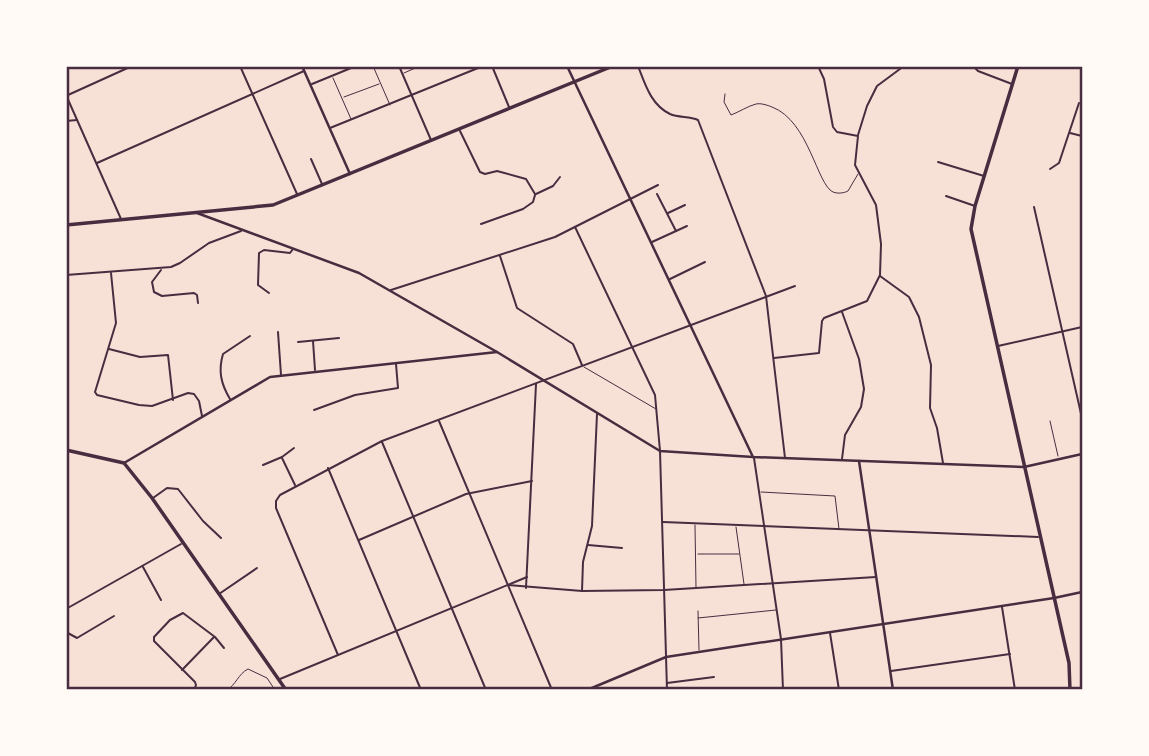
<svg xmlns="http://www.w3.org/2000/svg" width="1149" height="756" viewBox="0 0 1149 756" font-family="Helvetica,sans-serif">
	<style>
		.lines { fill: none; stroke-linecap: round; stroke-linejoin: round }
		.service { stroke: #4a2c40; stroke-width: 1 }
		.minor { stroke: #4a2c40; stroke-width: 2 }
		.tertiary { stroke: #4a2c40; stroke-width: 2.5 }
		.secondary { stroke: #4a2c40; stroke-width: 2.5 }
		.primary { stroke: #4a2c40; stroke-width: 3.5 }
		.trunk { stroke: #4a2c40; stroke-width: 3.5 }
		.neatline { fill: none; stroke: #4a2c40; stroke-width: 2.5 }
	</style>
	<rect width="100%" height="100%" fill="#f7e1d7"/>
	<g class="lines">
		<!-- service -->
		<g class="service">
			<path d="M373,66l17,39"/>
			<path d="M404,73l16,-7"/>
			<path d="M333,78l18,41"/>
			<path d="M725,94l-1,8 7,13c8,-3 17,-9 25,-11 5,-1 11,1 16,3 37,14 45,78 61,85 5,2 11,1 15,-1l10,-17"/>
			<path d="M344,97l35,-13"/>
			<path d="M1082,269v3"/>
			<path d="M584,367l72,42"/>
			<path d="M1050,421l8,35"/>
			<path d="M761,492l74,4 4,33"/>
			<path d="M695,525l1,62"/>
			<path d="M736,527l8,57"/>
			<path d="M698,554h41"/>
			<path d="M698,611l1,39"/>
			<path d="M698,618l78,-8"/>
			<path d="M227,690c9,-5 11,-16 21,-21l19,9 8,12"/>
		</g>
		<!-- minor -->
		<g class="minor">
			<path d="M240,66l57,128"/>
			<path d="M399,66l32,74"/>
			<path d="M492,66l17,41"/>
			<path d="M638,66c7,18 13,39 32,48 9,4 19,2 28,6l68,176 19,162"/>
			<path d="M973,66l5,5 34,13"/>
			<path d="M312,84l44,-18"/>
			<path d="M66,95l55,124"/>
			<path d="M68,95l64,-29"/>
			<path d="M66,121l11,-1"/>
			<path d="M330,128l153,-62"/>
			<path d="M460,131l20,41 5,2 12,-3 29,8 9,15"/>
			<path d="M1070,133l12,3"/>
			<path d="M858,135l9,-29 10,-20 27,-20"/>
			<path d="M311,159l11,25"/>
			<path d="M938,162l46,14"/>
			<path d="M97,163l207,-92"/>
			<path d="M1050,169l9,-6 20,-60"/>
			<path d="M536,194l17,-8 7,-9"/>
			<path d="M657,194l19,37"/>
			<path d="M946,196l29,10"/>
			<path d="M1034,207l48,211"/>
			<path d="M668,213l17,-8"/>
			<path d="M481,224l42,-15 10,-7 2,-7"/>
			<path d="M575,227l80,168 5,56 7,239"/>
			<path d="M652,242l35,-16"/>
			<path d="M500,256l17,52 56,36 9,21"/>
			<path d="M161,270l-9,12 2,10 8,4 32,-3 3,2 1,8"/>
			<path d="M111,273l5,50 -21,69 2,3 42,10 13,1 36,-13 6,1 5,7 3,15"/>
			<path d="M66,275l105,-8 9,-4 29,-20 32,-12"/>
			<path d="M880,276l29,21 10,20 12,48 -1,43 7,20 6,35"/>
			<path d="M670,279l35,-17"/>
			<path d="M391,290l164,-53 103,-52"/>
			<path d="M269,293l-11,-8 1,-32 5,-3 26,3 3,-4"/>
			<path d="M842,312l17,47 5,30 -3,18 -16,28 -3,24"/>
			<path d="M278,332l3,43"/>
			<path d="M313,341l2,29"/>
			<path d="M298,342l41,-4"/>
			<path d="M998,346l84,-19"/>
			<path d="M109,349l31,8 28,-2 5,45"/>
			<path d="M774,358l45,-5 3,-32 2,-3 43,-17 13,-26 1,-31 -5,-39 -21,-40 3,-29 -21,-4 -4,-5 -9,-48 -6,-13"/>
			<path d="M230,399c-9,-15 -12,-28 -7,-45l27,-18"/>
			<path d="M314,410l41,-15 43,-7 -2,-24"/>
			<path d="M439,421l113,269"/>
			<path d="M382,442l104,248"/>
			<path d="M282,458l13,27"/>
			<path d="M754,458l27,181 2,51"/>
			<path d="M263,465l19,-8 12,-9"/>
			<path d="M328,468l93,222"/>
			<path d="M153,498l14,-10 11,1 25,32 18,17"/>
			<path d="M663,522l375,15"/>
			<path d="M359,540l107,-46 66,-13"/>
			<path d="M588,545l34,3"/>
			<path d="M143,567l18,33"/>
			<path d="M508,585l74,6 82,-1 212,-13"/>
			<path d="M526,588l10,-204"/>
			<path d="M582,591l1,-29 9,-36 5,-112"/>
			<path d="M219,594l38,-26"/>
			<path d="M1002,607l13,83"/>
			<path d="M66,609l115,-65"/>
			<path d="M66,632l11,6 37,-22"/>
			<path d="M830,633l9,57"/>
			<path d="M338,655l-62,-147v-7l4,-6 102,-54 413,-155"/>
			<path d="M182,670l32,-33"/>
			<path d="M891,671l119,-17"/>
			<path d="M280,679l247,-102"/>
			<path d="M667,683l47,-6"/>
			<path d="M194,690l2,-5 -1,-3 -41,-41v-4l16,-17 13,-7 32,24 9,11"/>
		</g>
		<!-- tertiary -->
		<g class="tertiary">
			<path d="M567,66l186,391"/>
			<path d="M859,461l34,229"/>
			<path d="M124,463l146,-86 227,-25"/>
			<path d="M587,690l79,-33 388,-59 28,-6"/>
		</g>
		<!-- secondary -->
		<g class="secondary">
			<path d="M302,66l48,108"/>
			<path d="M197,213l162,60 138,79 163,99 93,6 271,10 58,-13"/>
		</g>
		<!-- primary -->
		<g class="primary">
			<path d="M1018,66l-43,140 -4,23 98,434 1,27"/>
			<path d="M66,450l58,13 28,35 134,192"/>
		</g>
		<!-- trunk -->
		<path class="trunk" d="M66,225l207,-20 340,-139"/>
	</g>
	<!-- border -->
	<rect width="1149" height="756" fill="none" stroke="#fffaf5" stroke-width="136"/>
	<rect x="68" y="68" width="1013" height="620" class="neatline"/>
</svg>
